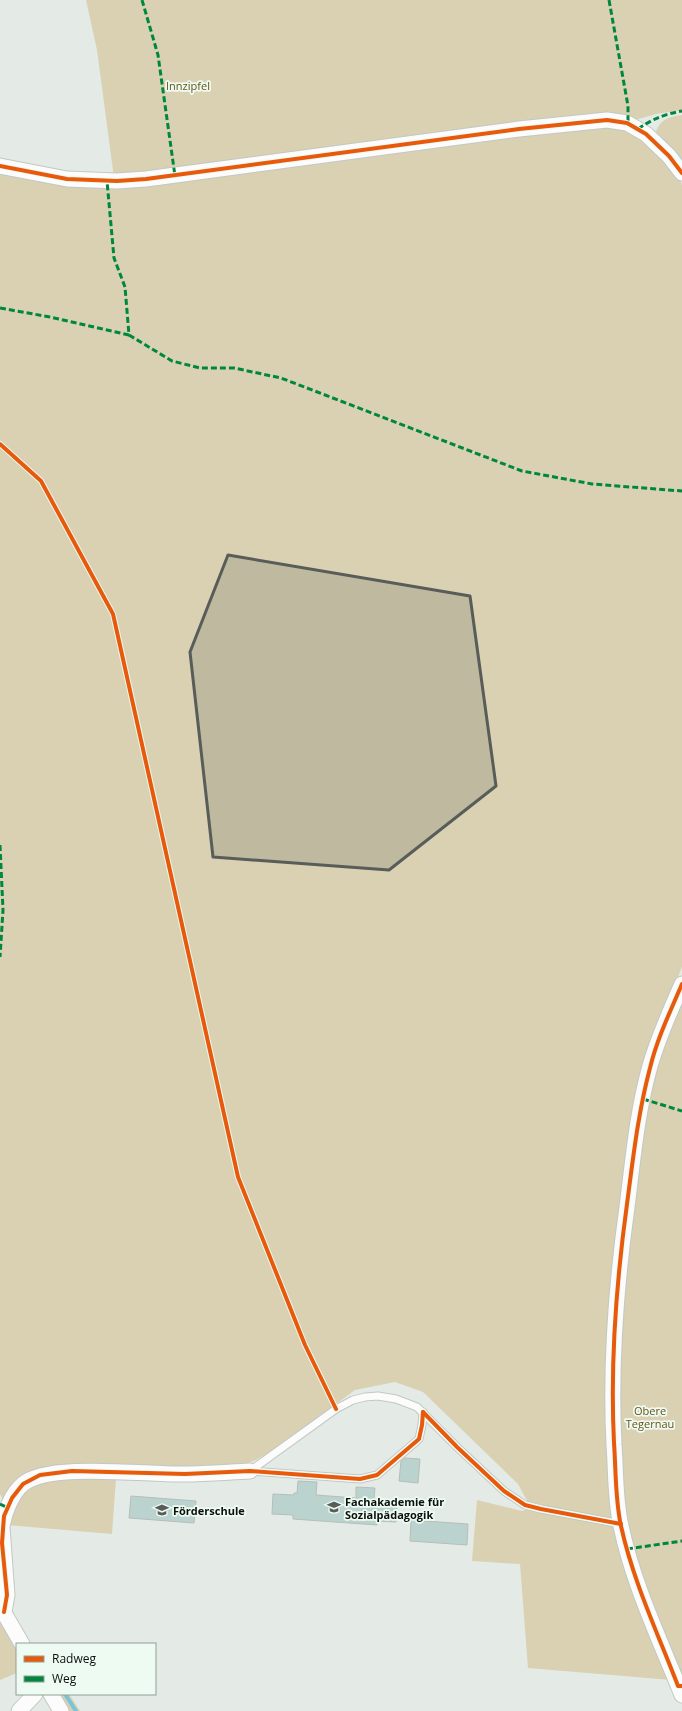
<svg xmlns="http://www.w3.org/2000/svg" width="682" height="1711" viewBox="0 0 682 1711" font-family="'Open Sans',sans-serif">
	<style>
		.green { fill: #d9d1b1 }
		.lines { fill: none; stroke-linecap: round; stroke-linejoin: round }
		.stream { stroke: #7bc3d8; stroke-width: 4 }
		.building { fill: #bad3cf; stroke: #b7bdbb }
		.lane-casing { stroke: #c2c8c4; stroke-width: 9 }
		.street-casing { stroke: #c2c8c4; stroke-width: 17 }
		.lane { stroke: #fbfcfb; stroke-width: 7 }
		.street { stroke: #fbfcfb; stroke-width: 15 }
		.quiet { stroke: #00873e; stroke-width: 3; stroke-dasharray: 6 3; stroke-linecap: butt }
		.cycleway-casing { stroke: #eefbf2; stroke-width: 6 }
		.cycleway { stroke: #e8590c; stroke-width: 4 }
		.marked { fill: #585d59; fill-opacity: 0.2; stroke: #585d59; stroke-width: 3; stroke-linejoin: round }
		.labels { text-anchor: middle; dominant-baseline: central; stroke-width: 3.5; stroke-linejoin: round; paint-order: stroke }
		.park-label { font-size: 11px; fill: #675217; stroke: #eefbf2 }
		.poi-label { font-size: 11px; font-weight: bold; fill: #0c100d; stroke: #eefbf2; text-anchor: start }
	</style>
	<rect width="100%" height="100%" fill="#e4ebe6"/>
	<!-- green -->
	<g class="green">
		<path d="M86,0h596v110l-26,4 -21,6 -521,58 -17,-128z"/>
		<path d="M682,115v48l-27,-27c3,-16 13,-19 27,-21z"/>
		<path d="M620,126l33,19 27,34 2,6v782l-24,59 -22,86 -28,352 63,216 -143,-12 -8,-104 -48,-3 5,-61 45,11 9,-3 -13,-24 -95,-92 -28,-10 -40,8 -79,58 -20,12 -19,7 -46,2 -111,-4 -73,33h-5l-2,-4v-1323l54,10z"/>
		<path d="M682,993v686l-45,-118 -15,-57 -4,-171 25,-204 12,-61z"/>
		<path d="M116,1478l-4,56 -105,-9 14,-31 14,-10 13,-5z"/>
		<path d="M0,1617l17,29v27l-17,7z"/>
		<path d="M58,1694h11l11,17h-12z"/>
	</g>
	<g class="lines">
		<!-- stream -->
		<path class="stream" d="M65,1694l11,17"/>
	</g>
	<!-- building -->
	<g class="building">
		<path d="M405,1458l15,1 -2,24 -19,-2 2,-20z"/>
		<path d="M298,1481l19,1 -1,13 40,3v-11l19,1 -1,11 23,2 -1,21 -19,-1v4l-84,-6v-4l-21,-1 1,-20 21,1v-2h3z"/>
		<path d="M131,1496l65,5 -2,22 -65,-5z"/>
		<path d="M411,1520l57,4 -1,21 -57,-4z"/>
	</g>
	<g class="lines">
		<!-- lane casing -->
		<g class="lane-casing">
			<g id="lane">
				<path d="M250,1471l86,-62 17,-9 12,-3 13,-1 18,3 21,8 40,40 47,44 21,14 16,4 80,15"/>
				<path d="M250,1471l110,8 17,-4 42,-36 3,-14 1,-13"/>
			</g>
		</g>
		<!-- street casing -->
		<g class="street-casing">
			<g id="street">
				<path d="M0,166l67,13 50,2 29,-2 373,-50 88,-9 20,3 19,11 23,22 13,17"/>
				<path d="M682,984c-12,27 -24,54 -32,82 -13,46 -17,94 -23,141 -11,79 -17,159 -13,238 2,27 1,55 7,81 12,58 39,114 61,169"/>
				<path d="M0,1606l22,38"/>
				<path d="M4,1612l3,-17 -5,-68c2,-14 10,-34 21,-43 26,-22 124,-9 160,-10 23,0 45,-2 67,-3"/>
				<path d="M51,1694l10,17"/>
				<path d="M19,1711l16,-17"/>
			</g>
		</g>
		<!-- lane -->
		<use href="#lane" class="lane"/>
		<!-- street -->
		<use href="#street" class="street"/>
		<!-- quiet -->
		<g class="quiet">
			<path d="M142,0l16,55 17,121"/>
			<path d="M609,0l19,106v14l-1,3"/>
			<path d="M638,129c14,-10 27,-15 44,-18"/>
			<path d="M0,308l50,9 79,18 -4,-48 -11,-29 -7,-77"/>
			<path d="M129,335l43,26 28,7h34l47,10 241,93 70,13 90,7"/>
			<path d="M0,845l3,65 -3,47"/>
			<path d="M643,1099l39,12"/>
			<path d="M0,1504l8,4"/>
			<path d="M627,1549l55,-8"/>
		</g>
		<!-- cycleway casing -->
		<g class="cycleway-casing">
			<g id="cycleway">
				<path d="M0,166l67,13 50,2 29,-2 373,-50 88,-9 20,3 19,11 23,22 13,17"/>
				<path d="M0,444l41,37 72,133 125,563 67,168 31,64"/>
				<path d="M682,984c-12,28 -25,55 -32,84 -12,45 -17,91 -23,136 -11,80 -17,159 -13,239 2,27 1,56 7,83 12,55 37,108 57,160h4"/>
				<path d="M423,1412l34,35 47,44 21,14 16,4 80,15"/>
				<path d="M4,1612l3,-17 -5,-52 2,-27 8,-18 11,-14 17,-9 32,-4 113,3 65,-3 110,8 17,-4 42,-36 3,-14 1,-13"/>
			</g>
		</g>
		<!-- cycleway -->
		<use href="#cycleway" class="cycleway"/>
	</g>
	<!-- marked area -->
	<path class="marked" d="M228,555l242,41 26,190 -107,84 -176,-13 -23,-205z"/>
	<!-- icons -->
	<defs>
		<g id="school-bare" transform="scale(1.08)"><path d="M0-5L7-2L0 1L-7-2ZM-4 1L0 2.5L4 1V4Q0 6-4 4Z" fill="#585d59" stroke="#eefbf2" stroke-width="2.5" paint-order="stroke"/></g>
	</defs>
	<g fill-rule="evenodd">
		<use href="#school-bare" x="334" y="1507"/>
		<use href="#school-bare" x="162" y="1510"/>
	</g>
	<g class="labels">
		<!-- park labels -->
		<g class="park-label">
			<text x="188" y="85">Innzipfel</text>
			<text x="650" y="1410">Obere<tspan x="650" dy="13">Tegernau</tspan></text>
		</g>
		<!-- poi labels -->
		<g class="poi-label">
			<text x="345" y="1501">Fachakademie für<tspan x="345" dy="13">Sozialpädagogik</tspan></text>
			<text x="173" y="1510">Förderschule</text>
		</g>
	</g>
	<!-- legend -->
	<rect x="16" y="1643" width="140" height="52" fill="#eefbf2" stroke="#949d96"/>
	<rect x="24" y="1656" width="20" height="6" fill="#e8590c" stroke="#949d96"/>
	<text x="52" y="1663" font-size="12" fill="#0c100d">Radweg</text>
	<rect x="24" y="1676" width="20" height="6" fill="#00873e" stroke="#949d96"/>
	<text x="52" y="1683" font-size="12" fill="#0c100d">Weg</text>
</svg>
